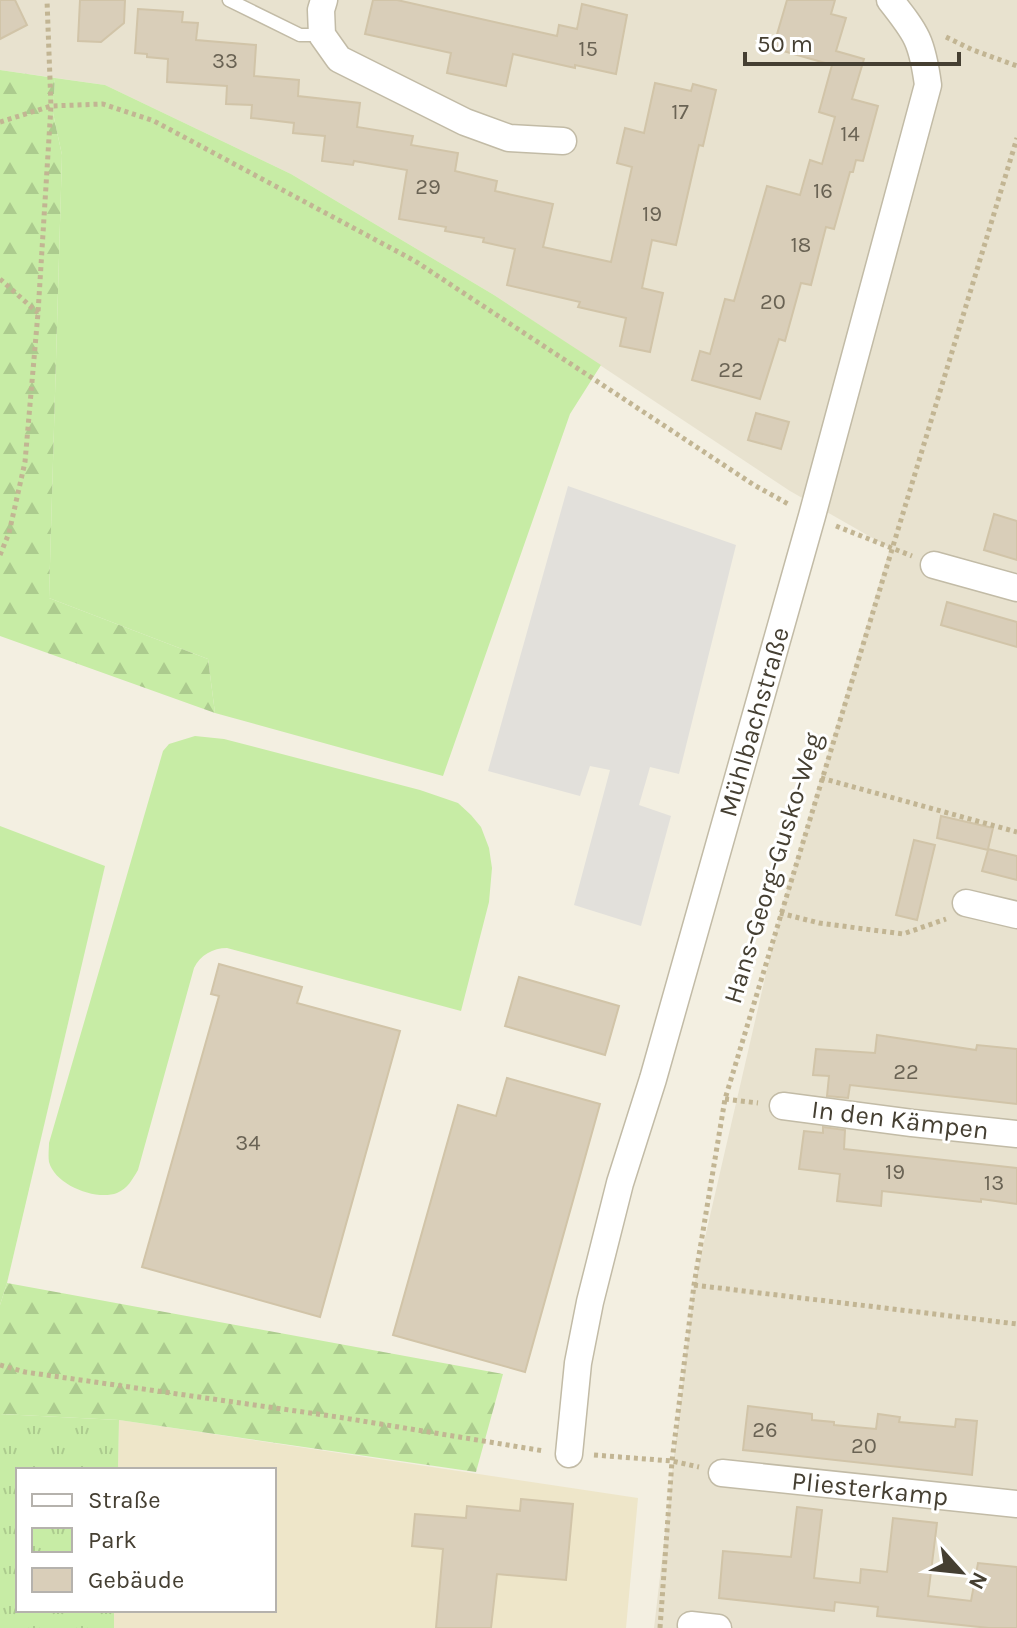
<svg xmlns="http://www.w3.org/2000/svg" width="1017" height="1628" viewBox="0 0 1017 1628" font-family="Karla,sans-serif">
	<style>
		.residential { fill: #e8e2cf }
		.education { fill: #eee6c9 }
		.grass { fill: #c7eca5 }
		.forest { fill: url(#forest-firs) }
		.park { fill: url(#park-tufts) }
		.parking { fill: #e2e0db }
		.building { fill: #d9ceb9; stroke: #d1c4a8; stroke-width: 2 }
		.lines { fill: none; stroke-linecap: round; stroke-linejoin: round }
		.lane-casing { stroke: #c2bba6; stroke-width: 15 }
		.street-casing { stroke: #c2bba6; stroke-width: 29 }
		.path { stroke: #c2b593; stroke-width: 5; stroke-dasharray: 4 4; stroke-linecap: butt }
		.lane { stroke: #fff; stroke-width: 12 }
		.street { stroke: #fff; stroke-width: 26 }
		.labels { text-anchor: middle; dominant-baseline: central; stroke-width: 6; stroke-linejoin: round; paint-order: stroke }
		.number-label { font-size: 22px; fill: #6a6354 }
		.street-label { font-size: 26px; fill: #453f32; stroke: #fff }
	</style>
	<defs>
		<pattern id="forest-firs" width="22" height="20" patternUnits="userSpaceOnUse" patternTransform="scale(2)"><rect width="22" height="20" fill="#c7eca5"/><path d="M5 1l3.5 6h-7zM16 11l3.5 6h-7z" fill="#accb8e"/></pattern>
		<pattern id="park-tufts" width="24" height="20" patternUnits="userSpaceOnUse" patternTransform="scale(2)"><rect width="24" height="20" fill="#c7eca5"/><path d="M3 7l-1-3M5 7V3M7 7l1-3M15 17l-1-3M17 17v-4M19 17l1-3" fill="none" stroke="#accb8e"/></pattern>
	</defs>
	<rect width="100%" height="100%" fill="#f3efe1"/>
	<!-- residential -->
	<path class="residential" d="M0,0h1017v1628h-363l40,-343 86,-372 110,-365 -100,-57 -296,-196 -203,-121 -186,-89 -105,-15z"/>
	<!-- education -->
	<path class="education" d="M119,1420l519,78 -12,130h-512v-18h160v-140h-156z"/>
	<!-- grass -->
	<g class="grass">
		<path d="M55,78l50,7 186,89 203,121 107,70 -31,49 -127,362 -228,-63 -7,-54 -159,-61 13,-443 -9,-42z"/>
		<path d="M195,736l29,3 196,51 38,13 13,12 10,12 8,21 3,20 -3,34 -28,109 -234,-63c-14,0 -27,7 -33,20l-56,202c-6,10 -10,18 -21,23 -21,8 -62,-8 -68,-31 -1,-6 0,-14 0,-19l114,-392 6,-7z"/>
		<path d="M0,826l105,40 -98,417 -7,22z"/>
	</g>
	<!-- forest -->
	<g class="forest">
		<path d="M0,70l55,8 -2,35 9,42 -13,443 159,61 7,54 -215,-77z"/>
		<path d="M7,1283l496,91 -27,98 -357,-52 -119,-6v-109z"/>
	</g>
	<!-- park -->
	<path class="park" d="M0,1414l119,6 -1,50h-100v140h96v18h-114z"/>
	<!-- parking -->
	<path class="parking" d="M568,486l168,59 -57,229 -29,-7 -11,38 32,11 -30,110 -67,-21 36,-135 -20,-4 -10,30 -92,-25z"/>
	<!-- building -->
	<g class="building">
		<path d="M0,0h15l12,25 -27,14z"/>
		<path d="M80,0h45l-1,23 -23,19 -23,-1z"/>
		<path d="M373,0h24l160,36 2,-11 18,4 5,-25 45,11 -11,59 -41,-9v3l-62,-14 -7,32 -59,-13 4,-20 -86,-19z"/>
		<path d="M787,0h48l-4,14 15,4 -10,33 28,8 -12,40 26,7 -15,55 -7,-1 -3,12h-3l-16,57 -8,-2 -15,58 -10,-2 -16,58 -6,-2 -19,60 -68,-19 8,-29 10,3 15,-55 9,2 33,-115 33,9 10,-35 12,4 13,-47 -16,-5 13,-47 -59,-17z"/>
		<path d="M138,9l45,3 -1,10 16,1 -2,17 60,5 -2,31 45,4 -1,16 62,7 -3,24 56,9 -2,9 47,8 -3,18 42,10 -2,10 58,13 -10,43 68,15 21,-95 -15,-4 8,-35 19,5 11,-50 36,8 2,-7 23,6 -13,56 -4,-1 -23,100 -24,-5 -10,48 21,5 -13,59 -30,-6 6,-28 -48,-11 2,-5 -73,-17 8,-36 -32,-7 1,-4 -39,-7 1,-4 -47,-8 8,-49 -53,-9 -1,4 -31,-4 3,-25 -32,-3 1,-10 -43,-5 1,-13 -26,-1 1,-18 -60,-4 1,-23 -21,-2v-3l-12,-1z"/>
		<path d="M756,413l33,9 -8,27 -33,-9z"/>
		<path d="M994,514l23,7v39l-33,-10z"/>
		<path d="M947,602l70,20v25l-76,-22z"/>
		<path d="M941,816l52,12 -5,21 29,7v24l-35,-9 6,-21 -51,-12z"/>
		<path d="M914,840l21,5 -18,75 -21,-5z"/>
		<path d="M219,964l83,23 -5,16 103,28 -80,286 -178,-50 77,-271 -8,-2z"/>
		<path d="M519,977l100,29 -14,49 -100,-29z"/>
		<path d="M877,1035l99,15 1,-5 40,4v55l-167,-19 -2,13 -21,-2 2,-20 -16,-1 3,-26 59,4z"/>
		<path d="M507,1078l93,26 -75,268 -132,-37 65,-230 38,11z"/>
		<path d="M823,1127l22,3 -1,19 173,19v36l-36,-5v3l-99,-11 -1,15 -44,-5 3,-27 -41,-5 5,-38 19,2z"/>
		<path d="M748,1406l64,8v6l22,2v3l42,4 2,-15 22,3 -1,5 56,5 1,-8 21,2 -5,54 -229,-25z"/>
		<path d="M521,1499l52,5 -7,76 -69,-6 -6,54h-55l7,-79 -31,-3 3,-32 51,4 1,-12 53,5z"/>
		<path d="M797,1507l25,3 -8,68 46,5 1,-14 26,3 6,-54 44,5 -9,73 43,5 7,-38 39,4v61h-28l-112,-12 1,-9 -43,-5 -1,9 -115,-13 4,-47 68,6z"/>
	</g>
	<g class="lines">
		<!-- lane casing -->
		<g class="lane-casing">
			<path id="lane" d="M229,0l71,35h22"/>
		</g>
		<!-- street casing -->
		<g class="street-casing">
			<g id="street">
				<path d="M324,0l-3,10 1,25 17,24 126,63 44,16 54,3"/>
				<path d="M934,565l83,23"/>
				<path d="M966,903l51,12"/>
				<path d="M783,1106l129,17 105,11"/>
				<path d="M569,1454l9,-91 12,-61 30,-119 33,-104 159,-563 116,-431c-6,-44 -11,-51 -38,-85"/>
				<path d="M722,1473l295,31"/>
				<path d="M691,1625l27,3"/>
			</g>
		</g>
		<!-- path -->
		<g class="path">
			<path d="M946,37l27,13 44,16"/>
			<path d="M0,122l51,-16 52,-2 51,17 261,140 339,224 36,20"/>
			<path d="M0,279l38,34"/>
			<path d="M836,526l76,30"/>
			<path d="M0,555l9,-22 16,-71 13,-149 13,-207 -4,-106"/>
			<path d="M821,778l196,54"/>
			<path d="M780,913l39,10 84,11 43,-15"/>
			<path d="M725,1099l33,4"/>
			<path d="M694,1285l323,39"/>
			<path d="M0,1365l25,7 313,45 206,34"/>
			<path d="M594,1455l78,6 27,6"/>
			<path d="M660,1628l12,-167 22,-176 31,-186 292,-961"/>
		</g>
		<!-- lane -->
		<use href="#lane" class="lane"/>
		<!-- street -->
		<use href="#street" class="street"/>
	</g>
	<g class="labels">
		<!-- number labels -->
		<g class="number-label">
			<text x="588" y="49">15</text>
			<text x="225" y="61">33</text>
			<text x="680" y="112">17</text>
			<text x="850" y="134">14</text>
			<text x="428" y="187">29</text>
			<text x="823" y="191">16</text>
			<text x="652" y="214">19</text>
			<text x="801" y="245">18</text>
			<text x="773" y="302">20</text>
			<text x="731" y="370">22</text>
			<text x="906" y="1072">22</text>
			<text x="248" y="1143">34</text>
			<text x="895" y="1172">19</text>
			<text x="994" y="1183">13</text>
			<text x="765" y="1430">26</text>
			<text x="864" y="1446">20</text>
		</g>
		<!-- street labels -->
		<g class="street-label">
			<text transform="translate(754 722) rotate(-74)">Mühlbachstraße</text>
			<text transform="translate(773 868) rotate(-73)">Hans-Georg-Gusko-Weg</text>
			<text transform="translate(900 1120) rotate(7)">In den Kämpen</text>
			<text transform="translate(870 1489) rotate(6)">Pliesterkamp</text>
		</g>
	</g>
	<!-- legend -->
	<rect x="16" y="1468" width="260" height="144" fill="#ffffff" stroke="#b5b2ad" stroke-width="2"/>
	<rect x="32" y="1494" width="40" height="12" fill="#ffffff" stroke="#b5b2ad" stroke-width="2"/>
	<text x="88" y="1508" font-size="24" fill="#453f32">Straße</text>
	<rect x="32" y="1528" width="40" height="24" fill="url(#park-tufts)" stroke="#b5b2ad" stroke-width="2"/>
	<text x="88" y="1548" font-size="24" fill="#453f32">Park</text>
	<rect x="32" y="1568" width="40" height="24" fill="#d9ceb9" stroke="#b5b2ad" stroke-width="2"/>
	<text x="88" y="1588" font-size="24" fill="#453f32">Gebäude</text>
	<!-- north arrow -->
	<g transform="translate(961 1572) rotate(117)" stroke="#ffffff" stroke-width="6" paint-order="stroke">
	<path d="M0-6L14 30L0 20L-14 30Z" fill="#453f32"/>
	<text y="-12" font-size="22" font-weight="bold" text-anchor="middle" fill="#453f32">N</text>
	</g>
	<!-- scale -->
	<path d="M745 52v12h214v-12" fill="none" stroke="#453f32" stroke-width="4"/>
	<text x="757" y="52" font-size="24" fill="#453f32" stroke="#ffffff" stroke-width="6" paint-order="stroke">50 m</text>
</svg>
